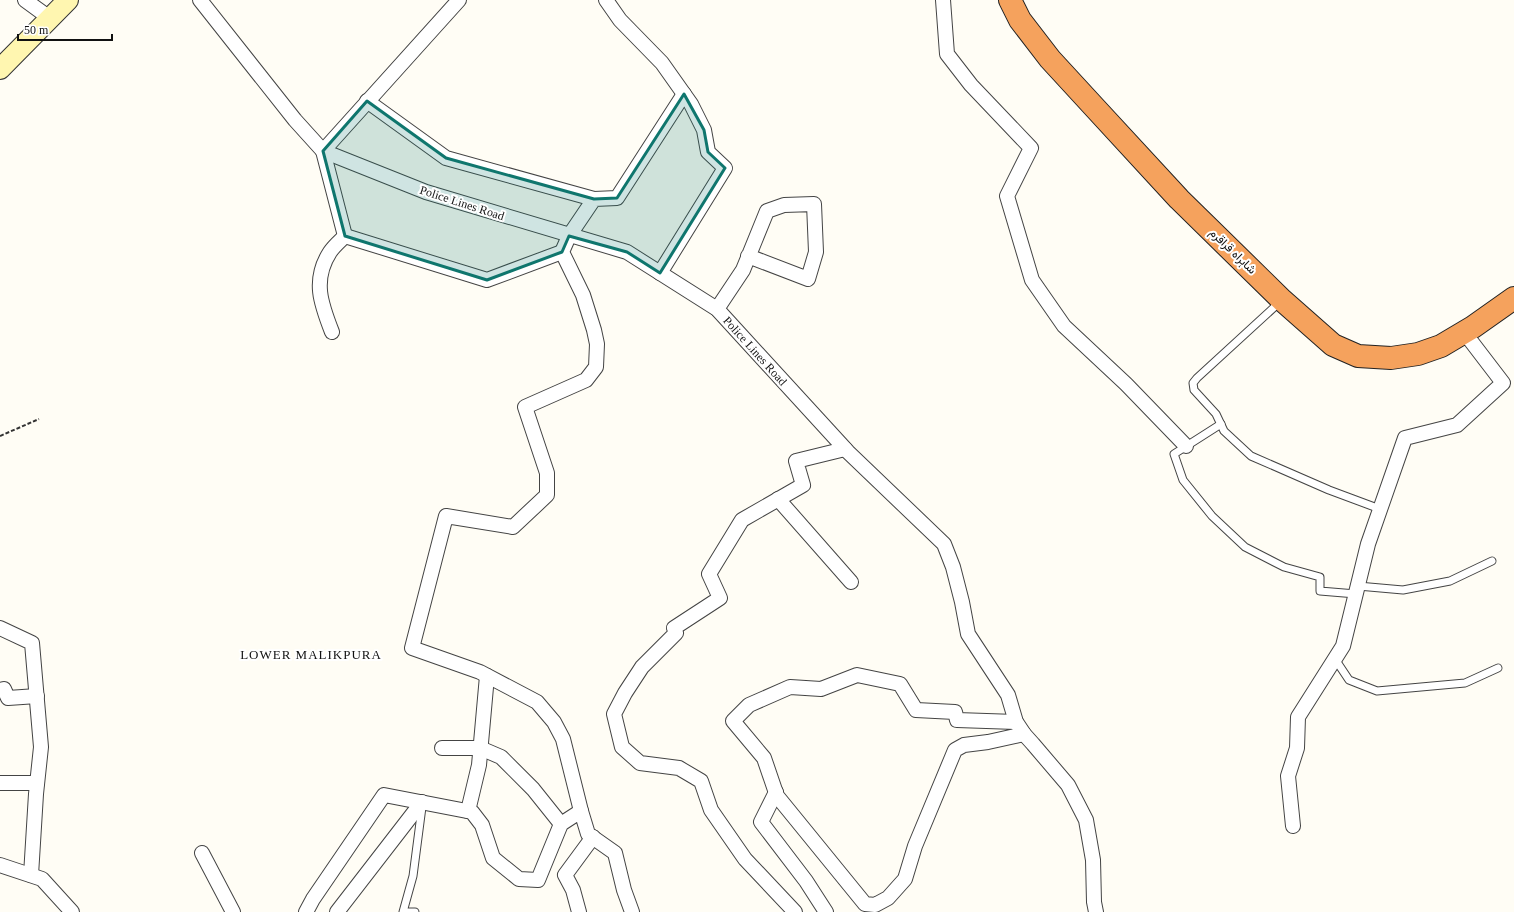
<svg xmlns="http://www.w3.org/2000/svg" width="1514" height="912" viewBox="0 0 1514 912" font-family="'Times New Roman',Vazirmatn,serif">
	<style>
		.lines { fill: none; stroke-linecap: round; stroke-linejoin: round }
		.lane-casing { stroke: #444; stroke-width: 9 }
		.street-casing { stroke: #444; stroke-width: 16 }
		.secondary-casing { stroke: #333; stroke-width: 22 }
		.highway-casing { stroke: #222; stroke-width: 24 }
		.path { stroke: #333; stroke-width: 2; stroke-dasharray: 4 2; stroke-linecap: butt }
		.lane { stroke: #fff; stroke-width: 7 }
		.street { stroke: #fff; stroke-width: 14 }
		.secondary { stroke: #fff6b0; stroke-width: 20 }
		.highway { stroke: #f5a25d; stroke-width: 22 }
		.marked { fill: #0f766e; fill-opacity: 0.2; stroke: #0f766e; stroke-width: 3; stroke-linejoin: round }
		.labels { text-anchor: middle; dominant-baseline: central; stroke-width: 4; stroke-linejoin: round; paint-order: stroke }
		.street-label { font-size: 12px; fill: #111; stroke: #fff }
		.neighbourhood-label { font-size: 13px; letter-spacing: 1px; fill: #111; stroke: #fff }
	</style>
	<rect width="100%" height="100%" fill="#fffdf5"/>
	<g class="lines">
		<!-- lane casing -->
		<g class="lane-casing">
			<g id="lane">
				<path d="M1281,301l-84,77 -4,5 1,7 22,24 8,17 27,25 78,34 51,19"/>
				<path d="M1221,424l-47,30 9,26 29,36 33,31 39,20 36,10v14l36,3"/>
				<path d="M1358,586l45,4 47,-9 42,-20"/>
				<path d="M1335,659l14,21 28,11 88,-8 33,-15"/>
				<path d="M415,912h-12l10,-36 9,-69"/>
			</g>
		</g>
		<!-- street casing -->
		<g class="street-casing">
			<g id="street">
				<path d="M25,0l26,19"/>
				<path d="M200,0l95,120 28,31 103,41 201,60 90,57 131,143 96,92 9,23 9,35 6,32 40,61 8,27 8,12 9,10 35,41 18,35 7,40 1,42 2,10"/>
				<path d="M606,0l14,20 42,43 29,41 13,26 4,22 17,16 -65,105"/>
				<path d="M943,0l4,54 24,31 60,63 -24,48 25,84 32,46 62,58 60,62"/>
				<path d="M367,101l79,57 148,41"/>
				<path d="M345,236l-22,-85 136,-151"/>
				<path d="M345,236l142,44 75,-28"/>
				<path d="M717,309l26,-39 24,-59 17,-6 30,-1 2,48 -8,27 -60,-23"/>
				<path d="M332,332c-11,-28 -20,-52 -2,-80 4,-6 10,-11 15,-16"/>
				<path d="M778,499l73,83"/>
				<path d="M0,628l32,15 9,104 -5,47 -5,81"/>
				<path d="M0,690l4,-1 4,9 29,-2"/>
				<path d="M1016,722l-59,-2 -2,-8 -39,-2 -16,-26 -43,-9 -36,14 -31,-2 -41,18 -16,16 31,37 13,38 88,108 10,1 13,-7 17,-19 10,-33 40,-96 9,-5 24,-3 36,-8"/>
				<path d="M442,748h38l21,9 32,32 28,35"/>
				<path d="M0,783h37"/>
				<path d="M776,792l-15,30 45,59 20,31"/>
				<path d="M468,811l11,-46 8,-89"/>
				<path d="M581,811l-18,-72 -9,-17 -17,-20 -57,-30 -68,-24 34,-132 67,11 34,-32v-22l-22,-66 61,-27 10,-13 1,-23 -3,-14 -11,-35 -21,-43 7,-16 25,-37 23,-1 67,-104"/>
				<path d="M1293,826l-5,-50 9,-28 1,-31 45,-71 25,-102 37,-106 52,-13 46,-42 -39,-51"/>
				<path d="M202,853l31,59"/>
				<path d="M0,865l42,14 30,33"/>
				<path d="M306,912l7,-13 71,-104 88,17 10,13 11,33 26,21 19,1 23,-56 20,-13 7,23 27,19 9,37 8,22"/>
				<path d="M337,912l85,-110"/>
				<path d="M579,912l-6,-22 -8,-15 28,-38"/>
				<path d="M795,912l-50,-53 -34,-49 -10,-29 -22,-13 -39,-5 -18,-16 -8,-33 11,-21 17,-26 34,-34 -2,-5 46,-30 -11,-24 33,-54 61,-35 -7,-24 49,-12"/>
			</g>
		</g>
		<!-- secondary casing -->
		<g class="secondary-casing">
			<path id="secondary" d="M0,69l68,-69"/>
		</g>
		<!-- highway casing -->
		<g class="highway-casing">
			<path id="highway" d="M1010,0l10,20 30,39 46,50 83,90 103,101 51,45 25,11 33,2 27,-4 23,-8 32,-19 41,-29"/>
		</g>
		<!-- path -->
		<path class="path" d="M0,436l39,-17"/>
		<!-- lane -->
		<use href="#lane" class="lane"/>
		<!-- street -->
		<use href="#street" class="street"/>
		<!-- secondary -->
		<use href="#secondary" class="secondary"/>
		<!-- highway -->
		<use href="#highway" class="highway"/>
	</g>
	<!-- marked area -->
	<path class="marked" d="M684,94l20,36 4,22 17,16 -65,105 -33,-21 -58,-16 -7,16 -75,28 -142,-44 -22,-85 44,-50 79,57 148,41 23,-1z"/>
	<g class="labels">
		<!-- street labels -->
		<g class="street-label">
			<text transform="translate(462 203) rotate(18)">Police Lines Road</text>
			<text transform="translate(1233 251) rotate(44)">شاہراہ قراقرم</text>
			<text transform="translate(755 351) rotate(48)">Police Lines Road</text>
		</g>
		<!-- neighbourhood labels -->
		<g class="neighbourhood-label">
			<text x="311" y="654">LOWER MALIKPURA</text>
		</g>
	</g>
	<!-- scale -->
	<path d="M18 34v6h94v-6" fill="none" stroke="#111111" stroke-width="2"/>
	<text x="24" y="34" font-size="12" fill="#111111" stroke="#ffffff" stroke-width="3" paint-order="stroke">50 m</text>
</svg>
